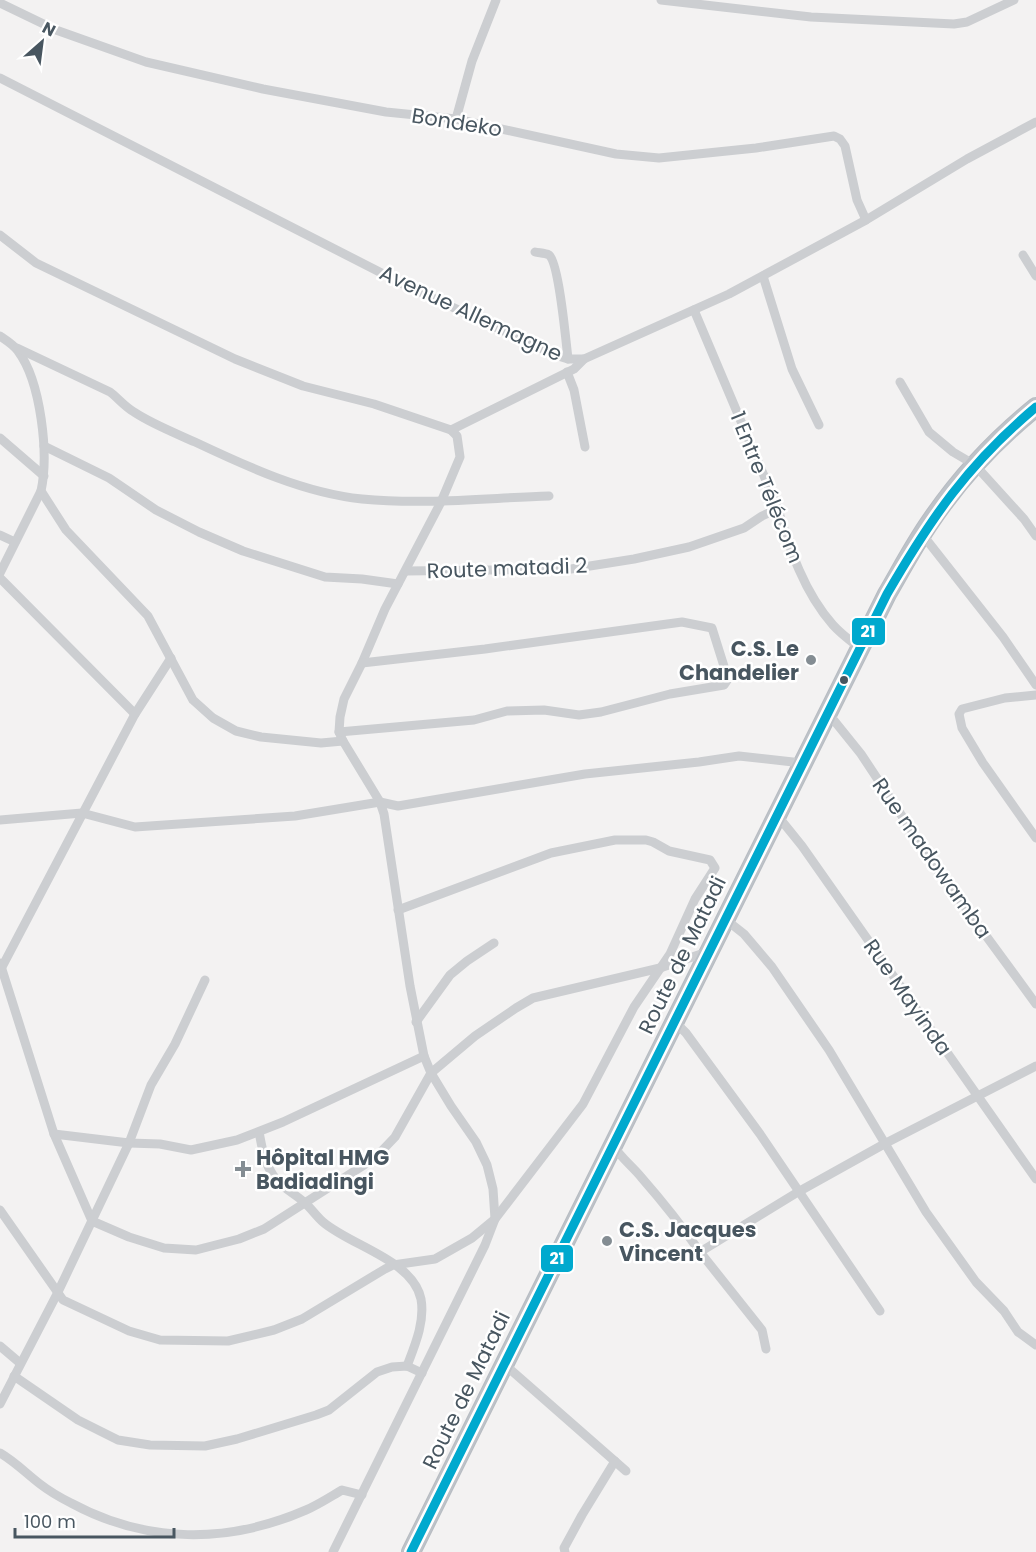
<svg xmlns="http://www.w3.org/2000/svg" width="1036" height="1552" viewBox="0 0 1036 1552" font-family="Poppins,sans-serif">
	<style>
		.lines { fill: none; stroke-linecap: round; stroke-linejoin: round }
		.highway-casing { stroke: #b7bcc2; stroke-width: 20 }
		.street { stroke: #ccced1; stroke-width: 9 }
		.highway { stroke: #bdc2c8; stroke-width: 18 }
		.bus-1-casing { stroke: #fff; stroke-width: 14 }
		.bus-1 { stroke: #00a9ce; stroke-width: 9 }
		.poi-dot { fill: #848d93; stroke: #fff; stroke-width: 2 }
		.bus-dot { fill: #485660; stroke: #fff; stroke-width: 2 }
		.labels { text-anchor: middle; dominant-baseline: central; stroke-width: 5; stroke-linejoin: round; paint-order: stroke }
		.street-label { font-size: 21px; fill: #485660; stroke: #fff }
		.poi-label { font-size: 21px; font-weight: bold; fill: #485660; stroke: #fff; text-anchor: start }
		.line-badge { stroke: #fff; stroke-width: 2 }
		.badge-label { font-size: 16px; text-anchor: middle; font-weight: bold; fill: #fff }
	</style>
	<rect width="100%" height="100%" fill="#f3f2f2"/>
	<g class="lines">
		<!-- highway casing -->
		<g class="highway-casing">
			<path id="highway" d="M411,1552l476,-958c14,-24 27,-49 43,-72 29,-43 65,-82 106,-115"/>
		</g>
		<!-- street -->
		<g class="street">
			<path d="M661,0l150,17 143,7 13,-2 47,-22"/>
			<path d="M0,3l56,27 90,32 117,27 123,23 70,7 160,35 43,4 97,-10 78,-12 6,3 5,7 12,54 9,20"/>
			<path d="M0,78l405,207 150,70 13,4h16l145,-65 137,-74 101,-61 69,-37"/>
			<path d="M456,119l16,-58 24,-61"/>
			<path d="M0,235l36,28 199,96 68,27 71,18 77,26 6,6 3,21 -19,45 -56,107 -23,54 -18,36 -4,18 -1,15 4,9 37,61 4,12 26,172 14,70 7,17 20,33 25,36 11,23 6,24 2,30 -10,26 -152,307"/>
			<path d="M535,252c4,1 10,1 14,3 10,8 17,87 19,104"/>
			<path d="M1023,255l13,21"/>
			<path d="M763,276l29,93 27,56"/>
			<path d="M694,310l84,199c12,41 26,83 55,116 8,9 19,17 28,24"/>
			<path d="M0,336c6,4 14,9 18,15 23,31 31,103 23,140l25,39 82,86 45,84 20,18 23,13 25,6 60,6 22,-2"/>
			<path d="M17,348l93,44c8,6 14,14 24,20 18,12 41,21 61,30 53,25 109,51 167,57 62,6 125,-1 187,-3"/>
			<path d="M567,372l7,18 11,57"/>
			<path d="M900,382l29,50 24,20 22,13 49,54 12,17"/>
			<path d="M451,430l123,-61 10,-10"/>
			<path d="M0,438l44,38"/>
			<path d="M44,446l65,32 47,32 43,22 44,19 82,26 37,2 36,5"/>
			<path d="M922,534l81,103 33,48"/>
			<path d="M0,535l15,7"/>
			<path d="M406,571l165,-2 63,-10 55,-12 55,-19 18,-12 16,-7"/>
			<path d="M0,573l41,-82"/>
			<path d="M0,578l135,136"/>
			<path d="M1036,695l-31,3 -43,11 -3,5 3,14 21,35 53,75"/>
			<path d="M828,713l33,41 76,115 99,135"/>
			<path d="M339,732l135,-12 33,-9 37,-1 35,5 22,-3 69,-18 54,-9 4,-6 -16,-51 -30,-6 -197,27 -123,14"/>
			<path d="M777,815l25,31 234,333"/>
			<path d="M0,820l82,-7 53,14 160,-11 85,-14 18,4 187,-32 114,-12 40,-6 63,7"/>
			<path d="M725,919l19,15 28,33 57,83 97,162 50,70 28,29 14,21 18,13"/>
			<path d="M0,963l54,171 38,87 37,16 35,11 32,2 43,-11 25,-10 111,-71 20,-21 36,-64 44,-37 41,-28 17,-10 127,-30 47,-16"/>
			<path d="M2,967l133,-253 36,-56"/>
			<path d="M674,1021l12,12 74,101 120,177"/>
			<path d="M416,1022l34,-47 17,-14 27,-18"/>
			<path d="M259,1132c3,15 5,30 14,43 7,12 21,18 31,27 7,6 12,14 19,20 28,24 90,38 98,77 4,23 -6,46 -14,67"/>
			<path d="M54,1134l75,9 31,1 31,6 46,-10 46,-18 141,-66"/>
			<path d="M613,1145c8,13 19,21 28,32 21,24 41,49 59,75l98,-60 88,-49 150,-77"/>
			<path d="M0,1210l63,90 66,31 31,9 68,1 46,-11 28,-11 83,-50 8,-4 42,-6 37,-21 23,-19 88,-115 51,-97 36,-53 25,-55 20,-31 -5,-8 -41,-9 -16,-9 -7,-2h-31l-64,13 -153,57"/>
			<path d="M700,1252l62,78 4,19"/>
			<path d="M0,1346l20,17"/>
			<path d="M504,1364l122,107"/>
			<path d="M14,1376l64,44 40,20 32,5 55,1 32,-7 79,-24 13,-5 48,-38 15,-5 15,-1 15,7"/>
			<path d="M0,1404l57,-110 72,-151 22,-58 24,-41 30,-64"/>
			<path d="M0,1453c14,8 27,21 40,31 9,7 21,14 31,19 76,41 157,41 235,7 12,-5 24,-13 36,-20l20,5"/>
			<path d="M565,1552l-1,-4 18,-33 33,-54"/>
		</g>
		<!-- highway -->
		<use href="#highway" class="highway"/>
		<!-- bus-1 casing -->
		<g class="bus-1-casing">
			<path id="bus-1" d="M411,1552l476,-958c44,-76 81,-130 149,-187"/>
		</g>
		<!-- bus-1 -->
		<use href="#bus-1" class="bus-1"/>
	</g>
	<!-- markers -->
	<g class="poi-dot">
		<circle cx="811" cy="660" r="6"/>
		<path d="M240 1160h6v6h6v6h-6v6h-6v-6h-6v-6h6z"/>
		<circle cx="607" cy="1241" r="6"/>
	</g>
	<circle class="bus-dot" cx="844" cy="680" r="5"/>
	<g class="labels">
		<!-- street labels -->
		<g class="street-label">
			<text transform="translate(457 122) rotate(9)">Bondeko</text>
			<text transform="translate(471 313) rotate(25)">Avenue Allemagne</text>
			<text transform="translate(767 487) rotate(68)">1 Entre Télécom</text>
			<text transform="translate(507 568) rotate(-2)">Route matadi 2</text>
			<text transform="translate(932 858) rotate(55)">Rue madowamba</text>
			<text transform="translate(682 955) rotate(-64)">Route de Matadi</text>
			<text transform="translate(908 997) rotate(55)">Rue Mayinda</text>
			<text transform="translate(466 1390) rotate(-64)">Route de Matadi</text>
		</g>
		<!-- poi labels -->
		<g class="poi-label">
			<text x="799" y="648" text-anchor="end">C.S. Le<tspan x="799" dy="24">Chandelier</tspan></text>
			<text x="256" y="1157">Hôpital HMG<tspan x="256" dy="24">Badiadingi</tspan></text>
			<text x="619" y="1229">C.S. Jacques<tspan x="619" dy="24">Vincent</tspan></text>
		</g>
	</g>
	<g class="line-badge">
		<rect x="851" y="617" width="35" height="29" rx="6" fill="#00a9ce"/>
		<rect x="540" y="1244" width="34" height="29" rx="6" fill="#00a9ce"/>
	</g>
	<g class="badge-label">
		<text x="868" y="637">21</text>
		<text x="557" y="1264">21</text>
	</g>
	<!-- north arrow -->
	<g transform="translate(42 42) rotate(28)" stroke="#ffffff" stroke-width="4.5" paint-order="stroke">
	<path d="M0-4.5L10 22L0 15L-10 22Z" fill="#485660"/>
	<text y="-9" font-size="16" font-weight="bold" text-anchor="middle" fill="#485660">N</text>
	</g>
	<!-- scale -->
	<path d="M15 1528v9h159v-9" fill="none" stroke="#485660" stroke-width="3"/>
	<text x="24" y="1528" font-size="18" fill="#485660" stroke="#ffffff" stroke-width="4.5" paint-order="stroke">100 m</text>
</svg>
